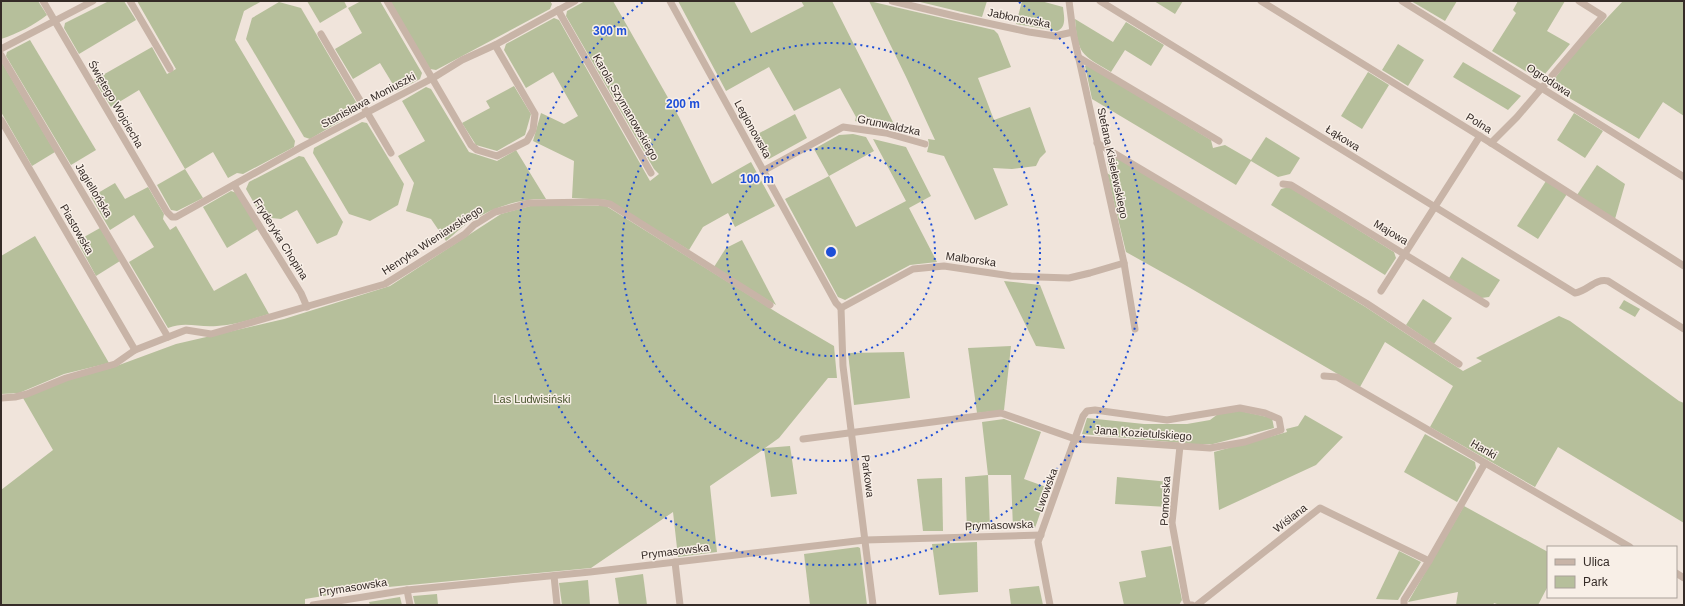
<svg xmlns="http://www.w3.org/2000/svg" width="1685" height="606" viewBox="0 0 1685 606" font-family="Arial,sans-serif">
	<style>
		.green { fill: #b6bf9b }
		.lines { fill: none; stroke-linecap: round; stroke-linejoin: round }
		.minor { stroke: #c8b4a7; stroke-width: 7 }
		.ring { fill: none; stroke: #1d4ed8; stroke-width: 2; stroke-dasharray: 2 4 }
		.labels { text-anchor: middle; dominant-baseline: central; stroke-width: 3; stroke-linejoin: round; paint-order: stroke }
		.street-label { font-size: 11px; fill: #352b27; stroke: #f8efe7 }
		.park-label { font-size: 11px; fill: #47522c; stroke: #f8efe7 }
		.centre { fill: #1d4ed8; stroke: #f8efe7; stroke-width: 2 }
		.ring-label { font-size: 12px; text-anchor: middle; font-weight: bold; fill: #1d4ed8; stroke: #f8efe7; stroke-width: 3; stroke-linejoin: round; paint-order: stroke }
	</style>
	<rect width="100%" height="100%" fill="#f0e4db"/>
	<!-- green -->
	<g class="green">
		<path d="M1,1h37l9,14c-13,10 -30,19 -46,24z"/>
		<path d="M109,1h15l12,19 -57,34 -15,-26 1,-5z"/>
		<path d="M137,1h125l-18,10 -9,29 60,101 -1,6 -51,27 -6,-1 -9,5 -15,-26 -28,17 18,29 -26,13 -6,-1 -14,-25 28,-16 -46,-79 -28,17 -17,-27 58,-33 15,27 9,-5z"/>
		<path d="M307,1h37l3,6 -27,16z"/>
		<path d="M361,1h19l42,72 -2,6 -23,12 -17,-28 -27,16 -18,-30 27,-16 -14,-25z"/>
		<path d="M390,1h160l2,3 -2,5 -114,61 -6,-1z"/>
		<path d="M585,1h28l66,116 33,67 39,-22 24,44 -40,21 -7,-14 -25,14 -14,23 -82,-50 -35,-2 2,-37 -41,-20 8,-28 23,11 14,-8 -25,-44 -27,16 -22,-38 2,-6 48,-26 5,2 91,161 9,-7 -5,-5 -88,-153 1,-5z"/>
		<path d="M678,1h56l17,32 53,-27 -3,-5h31l66,131 -43,-11 1,-4 -16,-29 -46,23 -25,-44 -43,24z"/>
		<path d="M869,1l125,29 4,4 13,33 -33,11 16,42 36,-13 16,45 -6,6 -4,8 -24,3 -19,-1 15,37 -33,15 -31,-64 -17,-4 2,-8 -1,-5 7,1 -28,-61z"/>
		<path d="M916,1h71l-5,16z"/>
		<path d="M1022,1h19l22,6c1,10 4,20 -6,24l-41,-7z"/>
		<path d="M1154,1h29l-8,13z"/>
		<path d="M1411,1h46l-12,20z"/>
		<path d="M1518,1h47l-18,30 23,13 -30,36 -48,-29 24,-38 -3,-3z"/>
		<path d="M1623,1h61v115l-21,-14 -24,37 -90,-53 25,-33z"/>
		<path d="M279,2l22,6 58,99 -3,5 -46,27 -6,-2 -58,-98 6,-21z"/>
		<path d="M1075,19l38,23 13,-20 38,23 -13,21 -26,-16 -14,22c-30,-18 -33,-17 -36,-53z"/>
		<path d="M30,40l66,110 -25,15 -65,-109 1,-4z"/>
		<path d="M1398,44l26,16 -16,26 -26,-16z"/>
		<path d="M1,61l54,91 -23,14 -31,-54z"/>
		<path d="M1463,62l58,34 -13,14 -55,-33z"/>
		<path d="M1087,65l124,75 2,8 12,-3 26,15 15,-23 34,21 -10,16 -12,3 -27,-16 -15,24 -144,-86 -7,-33z"/>
		<path d="M1368,72l21,13 -27,44 -21,-13z"/>
		<path d="M514,86l17,28 -6,21 -28,16 -21,-6 -14,-22 28,-15 -4,-7z"/>
		<path d="M426,87l5,2 38,63 28,9 19,-11 30,49c-25,-1 -52,8 -73,21 -10,5 -18,14 -27,21l-15,-22 -25,-8 8,-28 -16,-27 27,-15 -23,-40z"/>
		<path d="M1574,113l29,18 -18,27 -28,-18z"/>
		<path d="M795,114l12,24 -38,21 -7,-3 -10,-19z"/>
		<path d="M362,122l5,1 37,61 -6,21 -28,16 -21,-7 -36,-61 1,-5z"/>
		<path d="M853,134l13,3 8,14 -45,25 27,51 50,-26 -33,-62 33,8 25,49 -22,12 28,54 -27,3 -65,35 -7,-3 -53,-98 44,-23 -15,-27 25,-14z"/>
		<path d="M299,156l5,1 39,65 -6,13 -20,9 -20,-34 -16,9 -19,-2 -16,-28 3,-7z"/>
		<path d="M1117,158l247,148 99,65 19,-10 -6,-3 83,-42 11,5 109,80 5,2v120l-126,-76 -23,40 -105,-60 23,-41 -68,-44 -25,45 -175,-102 -59,-33 -19,-79 3,2 -3,-13z"/>
		<path d="M1597,165l28,19 -10,35 -38,-24z"/>
		<path d="M1546,181l21,13 -29,45 -21,-13z"/>
		<path d="M115,183l10,16 23,-12 16,27 -1,5 7,11 6,-4 38,65 32,-18 23,41c-17,5 -34,11 -52,12 -18,2 -31,-5 -49,2l-39,-66 25,-15 -20,-32 -24,15 -19,-33z"/>
		<path d="M1289,187l105,65 2,6 -11,17 -114,-70 10,-16z"/>
		<path d="M231,191l6,2 21,36 -31,19 -24,-41z"/>
		<path d="M534,205l72,1 175,109 53,31 3,32h-9l-49,60 -14,10 25,-2 7,48 -26,3 -7,-48 -54,37 7,66 -39,5 -5,-45 -82,56 -224,21 -62,10v6h-304v-115l52,-40 -30,-52 45,-19 43,-11 65,-24 108,-25 106,-33 111,-72z"/>
		<path d="M100,228l20,33 -24,15 -19,-35z"/>
		<path d="M35,236l74,127 -45,11 -45,19 -18,1v-138z"/>
		<path d="M742,240l34,65 -62,-38 12,-19z"/>
		<path d="M1462,257l38,23 -11,17 -8,1 -32,-20z"/>
		<path d="M1004,281l36,4 25,64 -29,-3z"/>
		<path d="M1423,299l29,19 -18,26 -28,-19z"/>
		<path d="M1624,300l16,9 -5,8 -16,-9z"/>
		<path d="M1011,346l-7,64 -27,3 -9,-65z"/>
		<path d="M904,352l6,46 -56,7 -6,-52z"/>
		<path d="M1236,410l36,8 2,10 -61,16h-21l-110,-10 5,-16 57,6h43l23,-4 8,-6z"/>
		<path d="M1305,415l38,22 -27,28 -97,45 -5,-58 73,-20 -1,-3 12,-3z"/>
		<path d="M1004,419l37,13 -17,47 25,9 -14,40 -22,1 -2,-54h-23l2,54 -23,1 -2,-53 23,-2 -6,-53z"/>
		<path d="M1425,434l50,28 1,6 -19,34 -53,-30z"/>
		<path d="M1117,477l53,5 -2,25 -53,-3z"/>
		<path d="M942,478l1,53h-20l-6,-52z"/>
		<path d="M1464,506l84,46v34l-10,19h-38l-6,-2 -1,2h-37l2,-13 -50,10z"/>
		<path d="M977,542l1,50 -39,3 -7,-51z"/>
		<path d="M1171,546l11,54 -3,5h-55l-5,-23 27,-5 -5,-26z"/>
		<path d="M858,547l2,1 7,57h-57l-6,-51z"/>
		<path d="M1399,551l22,11 -23,38 -22,-1z"/>
		<path d="M643,574l4,31h-28l-4,-27z"/>
		<path d="M588,580l2,25h-28l-3,-22z"/>
		<path d="M1039,586l4,19h-32l-2,-16z"/>
		<path d="M437,594l1,11h-23l-2,-9z"/>
		<path d="M400,597l2,8h-32l-1,-3z"/>
	</g>
	<g class="lines">
		<!-- minor -->
		<g class="minor">
			<path d="M43,1l124,211 5,5h4l127,-71 130,-68 29,-18 33,-15 80,-44"/>
			<path d="M130,1l40,68"/>
			<path d="M387,1l84,144 6,5 20,6 30,-15 6,-11 2,-16 -40,-69"/>
			<path d="M670,1l166,302 5,5"/>
			<path d="M892,1l67,16 70,15 26,4 18,-4"/>
			<path d="M1069,1l4,31 51,231 11,66"/>
			<path d="M1100,1l475,292c13,-2 20,-15 33,-12l76,48"/>
			<path d="M1261,1l230,142 193,123"/>
			<path d="M1402,1l282,176"/>
			<path d="M558,10l93,163"/>
			<path d="M321,34l70,119"/>
			<path d="M1,49l92,-48"/>
			<path d="M1,55l167,282"/>
			<path d="M1078,57l141,84"/>
			<path d="M1,120l134,230"/>
			<path d="M1097,143l269,160 93,61"/>
			<path d="M1491,143l26,-26 86,-101 -24,-15"/>
			<path d="M763,171l80,-44 43,6 39,11"/>
			<path d="M1283,184l8,1 195,119"/>
			<path d="M234,185l67,108 6,14"/>
			<path d="M1381,291l99,-155"/>
			<path d="M841,308l2,58 30,239"/>
			<path d="M841,308l72,-39 31,-3 67,10 58,2 21,-5 34,-10"/>
			<path d="M1324,376l13,1 293,170"/>
			<path d="M1,398l14,-1 12,-3 39,-16 49,-14 20,-14 51,-20 25,4 174,-50 80,-50 9,-9 21,-13 34,-9 68,-1 13,2 160,101"/>
			<path d="M803,439l198,-26 74,26 135,9 35,-6 36,-12 -2,-11 -14,-6 -25,-5 -73,12 -72,-10 -8,1 -4,5 -45,126 12,63"/>
			<path d="M1180,446l-8,77 14,77 2,5h4"/>
			<path d="M675,562l5,43"/>
			<path d="M1676,573l8,5"/>
			<path d="M554,576l3,29"/>
			<path d="M407,590l3,15"/>
			<path d="M313,605l94,-15 183,-18 275,-32 176,-5"/>
			<path d="M1197,605l123,-97 109,53"/>
			<path d="M1404,605v-5l25,-39 56,-98"/>
		</g>
	</g>
	<!-- distance rings -->
	<g class="ring">
		<circle cx="831" cy="252" r="104"/>
		<circle cx="831" cy="252" r="209"/>
		<path d="M1019 2A313 313 0 1 1 643 2"/>
	</g>
	<g class="labels">
		<!-- street labels -->
		<g class="street-label">
			<text transform="translate(1019 18) rotate(11)">Jabłonowska</text>
			<text transform="translate(1549 80) rotate(33)">Ogrodowa</text>
			<text transform="translate(368 100) rotate(-28)">Stanisława Moniuszki</text>
			<text transform="translate(116 104) rotate(60)">Świętego Wojciecha</text>
			<text transform="translate(626 107) rotate(60)">Karola Szymanowskiego</text>
			<text transform="translate(1479 123) rotate(32)">Polna</text>
			<text transform="translate(889 125) rotate(12)">Grunwaldzka</text>
			<text transform="translate(753 129) rotate(61)">Legionowska</text>
			<text transform="translate(1343 138) rotate(32)">Łąkowa</text>
			<text transform="translate(1113 163) rotate(78)">Stefana Kisielewskiego</text>
			<text transform="translate(94 190) rotate(59)">Jagiellońska</text>
			<text transform="translate(77 229) rotate(60)">Piastowska</text>
			<text transform="translate(1391 232) rotate(31)">Majowa</text>
			<text transform="translate(281 239) rotate(58)">Fryderyka Chopina</text>
			<text transform="translate(432 240) rotate(-33)">Henryka Wieniawskiego</text>
			<text transform="translate(971 259) rotate(8)">Malborska</text>
			<text transform="translate(1143 433) rotate(4)">Jana Kozietulskiego</text>
			<text transform="translate(1484 449) rotate(30)">Hanki</text>
			<text transform="translate(868 476) rotate(83)">Parkowa</text>
			<text transform="translate(1046 490) rotate(-70)">Lwowska</text>
			<text transform="translate(1165 501) rotate(-87)">Pomorska</text>
			<text transform="translate(1290 518) rotate(-38)">Wiślana</text>
			<text transform="translate(999 525) rotate(-2)">Prymasowska</text>
			<text transform="translate(675 551) rotate(-7)">Prymasowska</text>
			<text transform="translate(353 587) rotate(-9)">Prymasowska</text>
		</g>
		<!-- park labels -->
		<g class="park-label">
			<text x="532" y="399">Las Ludwisiński</text>
		</g>
	</g>
	<circle cx="831" cy="252" r="6" class="centre"/>
	<g class="ring-label">
		<text x="610" y="35">300 m</text>
		<text x="683" y="108">200 m</text>
		<text x="757" y="183">100 m</text>
	</g>
	<!-- border -->
	<rect width="1685" height="606" fill="none" stroke="#352b27" stroke-width="4"/>
	<!-- legend -->
	<rect x="1547" y="546" width="130" height="52" fill="#f8efe7" stroke="#aaa19a"/>
	<rect x="1555" y="559" width="20" height="6" fill="#c8b4a7" stroke="#aaa19a"/>
	<text x="1583" y="566" font-size="12" fill="#352b27">Ulica</text>
	<rect x="1555" y="576" width="20" height="12" fill="#b6bf9b" stroke="#aaa19a"/>
	<text x="1583" y="586" font-size="12" fill="#352b27">Park</text>
</svg>
